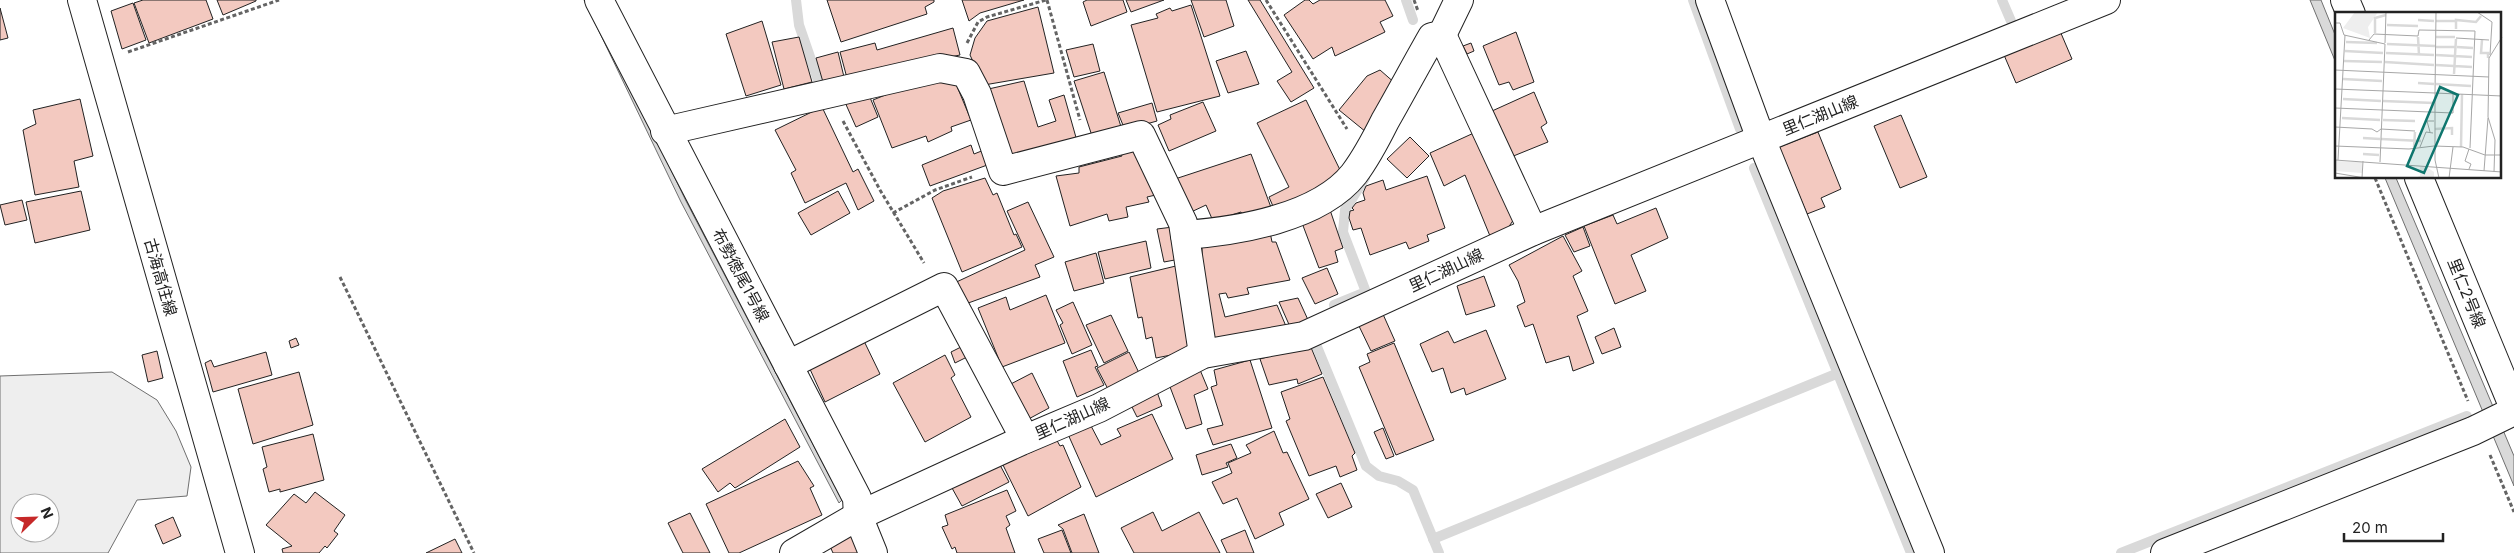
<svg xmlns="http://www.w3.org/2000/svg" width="2514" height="553" viewBox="0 0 2514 553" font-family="Inter,'Noto Sans JP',sans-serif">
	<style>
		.green { fill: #eee; stroke: #6f6f6f; fill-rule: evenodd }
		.water { fill: #d9d9d9; stroke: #6f6f6f }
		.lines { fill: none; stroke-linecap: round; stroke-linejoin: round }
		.stream { stroke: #d9d9d9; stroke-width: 10 }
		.building { fill: #f3c9c0; stroke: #222 }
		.minor-casing { stroke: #222; stroke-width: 30 }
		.path { stroke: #646464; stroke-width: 3; stroke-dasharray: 4 2.5; stroke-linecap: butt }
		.minor { stroke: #fff; stroke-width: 28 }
		.labels { text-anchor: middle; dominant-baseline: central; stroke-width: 4; stroke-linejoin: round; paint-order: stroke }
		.street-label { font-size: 16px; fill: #222; stroke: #fff }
		.inset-river { fill: none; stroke: #d9d9d9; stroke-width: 2.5 }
		.inset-road { fill: none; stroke: #a7a7a7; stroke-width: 1 }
		.view { fill: #0f766e; fill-opacity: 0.15; stroke: #0f766e; stroke-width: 2.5 }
		.inset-edge { fill: none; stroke: #222; stroke-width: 2.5 }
	</style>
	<rect width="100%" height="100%" fill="#fff"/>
	<!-- green -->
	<path class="green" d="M112,372l45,28 19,31 15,36 -4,29 -50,4 -29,53h-108v-177zM20,503h30v30h-30z"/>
	<!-- water -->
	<g class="water">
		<path d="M584,0h5l97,201 156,299 -3,3 -158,-301z"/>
		<path d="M2310,0h11l15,37v26z"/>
		<path d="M2385,178h11l118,278v30z"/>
	</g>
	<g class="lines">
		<!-- stream -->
		<g class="stream">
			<path d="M796,0l3,25 20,58"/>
			<path d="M1406,0l7,20"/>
			<path d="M1693,0l47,129"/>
			<path d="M2002,0l9,21"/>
			<path d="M1754,168l157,385"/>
			<path d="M1334,305l32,-13 -23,-60 2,-22 20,-32"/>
			<path d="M1315,342l51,124 13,10 19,5 15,9 26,63"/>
			<path d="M1433,539l403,-165"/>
			<path d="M2121,553l346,-137"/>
		</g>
	</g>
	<!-- building -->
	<g class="building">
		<path d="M143,0h63l7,19 -64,24 -15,-40z"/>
		<path d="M217,0h39v1l-33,14z"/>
		<path d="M827,0h107v2l-9,5 2,7 -86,28z"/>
		<path d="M962,0h62l-44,13 -11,8z"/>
		<path d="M1087,0h36l4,12 -36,14 -8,-24z"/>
		<path d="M1126,0h38l-33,12z"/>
		<path d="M1191,0h35l8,26 -30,11z"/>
		<path d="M1248,0h12l54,88 -23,14 -14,-21 15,-9z"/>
		<path d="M1305,0h4l4,4 7,-4h65l8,16 -13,6 5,10 -50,24 -3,-9 -19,12 -29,-44z"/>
		<path d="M133,3l13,37 -24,9 -11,-38z"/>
		<path d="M1191,5l29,91 -63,16 -26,-87 27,-7 -2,-4 14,-6 2,3z"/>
		<path d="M1038,7l16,66 -70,12 -14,-30 5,-17 12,-17z"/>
		<path d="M0,8l8,30 -8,2z"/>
		<path d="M762,21l19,64 -35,11 -20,-62z"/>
		<path d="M953,28l7,27 -113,23 -7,-26 35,-9 2,7z"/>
		<path d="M2060,31l12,28 -56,24 -12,-28z"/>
		<path d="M1516,32l18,50 -21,8 -4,-8 -10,3 -16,-39z"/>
		<path d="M799,37l13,45 -28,7 -12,-47z"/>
		<path d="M1471,43l3,8 -7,3 -4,-8z"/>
		<path d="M1093,44l7,27 -26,6 -8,-27z"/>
		<path d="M1246,51l13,33 -31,9 -12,-32z"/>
		<path d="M838,52l6,25 -21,5 -7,-24z"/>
		<path d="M1380,70l16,14 -30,48 -27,-22 28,-34z"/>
		<path d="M1104,72l18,58 -29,9 -19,-58z"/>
		<path d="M925,79l31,5 15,36 -20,7 1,4 -24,11 -2,-6 -34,12 -19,-48z"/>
		<path d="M1024,81l14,46 18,-6 -7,-21 15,-5 13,46 -71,21 -22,-72z"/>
		<path d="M1534,92l13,31 -6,4 7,15 -37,15 -19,-46z"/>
		<path d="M869,95l9,22 -22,10 -12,-27z"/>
		<path d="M80,99l13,57 -19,5 5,26 -44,8 -12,-65 13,-6 -3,-14z"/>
		<path d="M1306,100l36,74 -25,22 -42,15 -6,-14 20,-10 -32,-64z"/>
		<path d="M1203,102l13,29 -47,20 -11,-26 13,-6 -1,-4z"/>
		<path d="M1152,103l5,18 -32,9 -7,-17z"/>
		<path d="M822,107l31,65 5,-3 16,32 -16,9 -12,-27 -41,20 -14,-30 5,-3 -21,-40z"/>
		<path d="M1901,115l26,62 -27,11 -26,-62z"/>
		<path d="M1476,132l38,87 -6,9 -18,8 -25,-61 -21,11 -14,-33z"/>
		<path d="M1818,132l23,57 -20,9 4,9 -18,7 -28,-67z"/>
		<path d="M1410,137l19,19 -22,22 -20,-19z"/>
		<path d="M1134,144l26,50 -13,3 2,5 -23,5 2,10 -19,4 -2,-7 -37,12 -14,-50 23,-3v-6l43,-11 -4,-9z"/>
		<path d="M971,145l3,9 10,-4 6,14 -60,22 -8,-21z"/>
		<path d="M1251,154l21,56 -27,10 -4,-8 -28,9 -7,-16 -17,8 -14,-34z"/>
		<path d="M1427,176l18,52 -18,7 2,6 -20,8 -3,-7 -36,13 -9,-27 -8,2 -4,-12 1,-7 4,-1 -2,-2 4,-5 9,-3 -2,-7 3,-7 17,-6 3,10z"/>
		<path d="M985,178l8,17 4,-2 17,42 2,-1 6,13 -60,25 -30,-74 11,-7z"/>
		<path d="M81,191l9,39 -55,13 -9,-41z"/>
		<path d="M838,191l12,22 -39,22 -13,-22z"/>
		<path d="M22,200l5,20 -22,5 -5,-20z"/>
		<path d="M1028,202l26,55 -19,8 5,12 -80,29 -10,-21 75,-35 -18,-39z"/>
		<path d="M1328,204l15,44 -8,3 3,11 -19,6 -20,-53z"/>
		<path d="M1656,208l12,30 -37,17 15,36 -31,13 -31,-78 29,-11 4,9z"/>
		<path d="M1173,227l7,32 -16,3 -7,-33z"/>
		<path d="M1583,227l7,19 -16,6 -9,-17z"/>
		<path d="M1270,232l2,10h4l14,38 -43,8 2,6 -21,4 -2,-5 -7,1 6,23 52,-12 11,26 -75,15 -11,-79v-20z"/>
		<path d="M1563,236l19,35 -9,5 15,35 -11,5 17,47 -21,8 -4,-15 -23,7 -13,-39 -8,3 -8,-21 8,-4 -7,-21 -9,-16z"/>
		<path d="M1146,241l5,27 -46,11 -7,-27z"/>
		<path d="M1096,253l8,30 -30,8 -9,-29z"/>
		<path d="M1180,265l15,77 -14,11 -25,5 -4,-21 -6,2 -4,-22 -4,1 -8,-41z"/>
		<path d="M1327,268l11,26 -23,10 -13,-26z"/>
		<path d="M1484,276l11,30 -29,9 -9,-29z"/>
		<path d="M1046,295l19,48 -63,24 -24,-59 28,-11 4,13z"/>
		<path d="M1298,298l11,24 -18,7 -12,-27z"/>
		<path d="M1073,302l19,43 -20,9 -12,-29 3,-2 -7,-13z"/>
		<path d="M1382,312l13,29 -24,10 -13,-27z"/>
		<path d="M1111,315l17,36 -24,12 -18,-38z"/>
		<path d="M1614,328l7,19 -19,7 -7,-17z"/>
		<path d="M1486,330l20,49 -40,16 -2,-7 -13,5 -8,-25 -11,4 -12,-28 28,-13 6,12z"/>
		<path d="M296,338l3,7 -8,3 -2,-7z"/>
		<path d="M864,341l16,33 -55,28 -16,-35z"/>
		<path d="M1394,343l40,97 -38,15 -37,-88 11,-5 -3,-8z"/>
		<path d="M965,345l4,11 -14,7 -4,-11z"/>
		<path d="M1310,345l12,29 -24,10 -1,-5 -28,6 -9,-26z"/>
		<path d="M1091,350l7,16 -3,1 9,18 -27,12 -14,-36z"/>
		<path d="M157,351l6,27 -15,4 -6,-27z"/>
		<path d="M266,352l6,23 -59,17 -8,-29 6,-3 3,7z"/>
		<path d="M1129,352l11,23 -31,16 -12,-23z"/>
		<path d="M945,355l10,20 -4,3 20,39 -46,25 -32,-59z"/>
		<path d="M1250,360l22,68 -59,17 -6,-16 16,-4 -12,-38 6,-2 -3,-15z"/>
		<path d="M1198,365l10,24 -14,6 8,29 -16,5 -19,-50z"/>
		<path d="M299,372l14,53 -60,19 -15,-55z"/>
		<path d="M1032,373l17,35 -26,14 -18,-35z"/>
		<path d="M1323,377l32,76 -3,3 5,14 -17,7 -4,-11 -27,10 -23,-55 4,-2 -9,-27z"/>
		<path d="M1155,386l7,20 -25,11 -9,-18z"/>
		<path d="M1152,414l21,45 -77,38 -29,-65 22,-10 12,23 20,-9 -4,-7z"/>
		<path d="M785,419l15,28 -65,41 -5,-5 -12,9 -16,-23z"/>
		<path d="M1383,428l11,28 -8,3 -12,-27z"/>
		<path d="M1274,431l9,22 4,-1 22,47 -30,14 5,12 -29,14 -18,-41 -14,6 -11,-22 20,-9 -4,-10 23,-10 -5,-8z"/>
		<path d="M313,434l11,46 -44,12v-3l-11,3 -6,-23 4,-2 -5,-20z"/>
		<path d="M1055,437l5,9 3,-1 18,42 -53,29 -26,-53z"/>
		<path d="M1231,444l6,14 -11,5 2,4 -26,8 -6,-20z"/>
		<path d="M798,461l16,25 -4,2 12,27 -83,38h-10l-23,-49z"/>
		<path d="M1000,465l9,17 -47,24 -10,-18z"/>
		<path d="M1341,483l11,24 -24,11 -12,-24z"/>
		<path d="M1007,490l9,21 -10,5 4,9 -4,3 9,25h-58l-2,-6 -3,2 -10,-22 6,-2 -3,-10z"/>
		<path d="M315,492l30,23 -11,16 4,3 -11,14 -2,-2 -6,7h-36l-1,-4 10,-3 -26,-21 28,-31 12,9z"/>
		<path d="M1153,512l9,19 37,-19 21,41h-86l-13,-25z"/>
		<path d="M690,513l20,40h-27l-15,-30z"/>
		<path d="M1084,514l15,39h-27l-9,-24 -5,-4z"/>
		<path d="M173,517l8,19 -18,8 -8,-19z"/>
		<path d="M1062,530l9,23h-27l-6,-14z"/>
		<path d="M1245,530l9,23h-27l-6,-13z"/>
		<path d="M854,531l10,22h-31l-4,-9z"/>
		<path d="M455,539l7,14h-36z"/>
	</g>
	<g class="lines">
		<!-- minor casing -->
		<g class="minor-casing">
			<g id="minor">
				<path d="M82,0l158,553"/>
				<path d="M599,0l258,498 1,18 15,37"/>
				<path d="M1710,0l51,139 169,414"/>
				<path d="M2345,0l6,14"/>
				<path d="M1442,35l17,-35"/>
				<path d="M665,131l275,-63 26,5 11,21 26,77 138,-36 42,88 20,131"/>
				<path d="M2419,178l95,230"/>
				<path d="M1185,235c53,-4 134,-17 169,-61 12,-16 22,-35 31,-53 16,-28 31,-56 47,-84l10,-2 91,196"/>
				<path d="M788,365l156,-78 81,152"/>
				<path d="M794,553l64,-37 163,-75 78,-33 104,-54 101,-18 229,-105 573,-231"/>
				<path d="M2165,553l308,-122 41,-20"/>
			</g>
		</g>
		<!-- path -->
		<g class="path">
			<path d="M1047,0l33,120"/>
			<path d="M1266,0l81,129"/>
			<path d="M1414,0l4,11"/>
			<path d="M967,43l11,-21 9,-5 59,-17"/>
			<path d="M128,52l151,-52"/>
			<path d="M843,121l37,69 44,73"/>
			<path d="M2375,178l93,223"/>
			<path d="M893,213l42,-23 37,-13"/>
			<path d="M340,277l134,276"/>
			<path d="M2490,455l24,57"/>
		</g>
		<!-- minor -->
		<use href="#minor" class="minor"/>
	</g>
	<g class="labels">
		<!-- street labels -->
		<g class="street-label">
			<text transform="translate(1820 115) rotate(-22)">里仁湖山線</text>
			<text transform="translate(1446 270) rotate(-25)">里仁湖山線</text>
			<text transform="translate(741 275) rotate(62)">布勢徳尾1号線</text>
			<text transform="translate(161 277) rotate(74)">古海高住線</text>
			<text transform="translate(2467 293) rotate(68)">里仁2号線</text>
			<text transform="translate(1072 418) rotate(-24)">里仁湖山線</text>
		</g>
	</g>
	<!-- overview -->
	<g transform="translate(2335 12)">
		<rect width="166" height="166" fill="#fff"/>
		<path d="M20,0h23l-10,15 2,11 -27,-10zM0,149l27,1v11l-27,-2zM90,154l9,6v6h-19l5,-2v-9z" fill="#eee"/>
		<path class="inset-river" d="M83,8l16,1M101,9h19M52,13l31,1M121,17v-9l20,2 5,-6M40,21v-15l11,-3M83,25l1,18M101,25h19M147,28l-1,13h7v5M11,30l31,1M52,32l48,2M101,35h19M122,35l16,1M10,39l38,2M51,41l48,2M101,43l36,2M120,43l1,-16M9,49l38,1M50,50l49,3M101,53l18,1M119,54l18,1M119,62l1,-17M8,67l39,2M83,71l16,1M101,72l35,2M8,87l38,2M48,89l51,2M7,106l38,2M48,108l32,1M100,117l17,-1v7M28,126l17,1M46,127l40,2M79,135l1,-15M126,135l1,-53M28,142l16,1"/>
		<path class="inset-road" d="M101,0l-1,81 67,3M142,0l15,10 -2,33M0,11h5l4,12 41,9 -5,118M121,26l33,2M34,28l5,-6 44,2 1,-6 56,1 -5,117M50,31l1,-31M0,58l154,7M0,77l100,4v67l4,18M0,96l118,5v-20M0,115l37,2 5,3 4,-3 34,2M95,120l-3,-11h7M0,134l74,3 25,-3 29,1 22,8h17M85,135l6,-15 7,1M0,148l167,12M3,148l7,-125M134,157l2,-5 -6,-3 4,-12M149,159l4,-53M159,160l1,-32 -7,-23 1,-59 13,-21M0,161l30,5M27,166l1,-17M114,166l4,-31"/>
		<path class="view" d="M105,75l18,8 -34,78 -17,-7z"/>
		<rect width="166" height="166" class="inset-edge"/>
	</g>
	<!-- north arrow -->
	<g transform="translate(35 518) rotate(67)"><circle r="24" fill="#ffffff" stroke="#a7a7a7"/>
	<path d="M0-4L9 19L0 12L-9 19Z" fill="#c62828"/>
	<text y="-8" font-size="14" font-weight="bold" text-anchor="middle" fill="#222222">N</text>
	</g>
	<!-- scale -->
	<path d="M2344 533v8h99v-8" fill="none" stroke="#222222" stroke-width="2.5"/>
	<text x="2352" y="533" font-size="15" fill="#222222" stroke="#ffffff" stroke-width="4" paint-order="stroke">20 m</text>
</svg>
